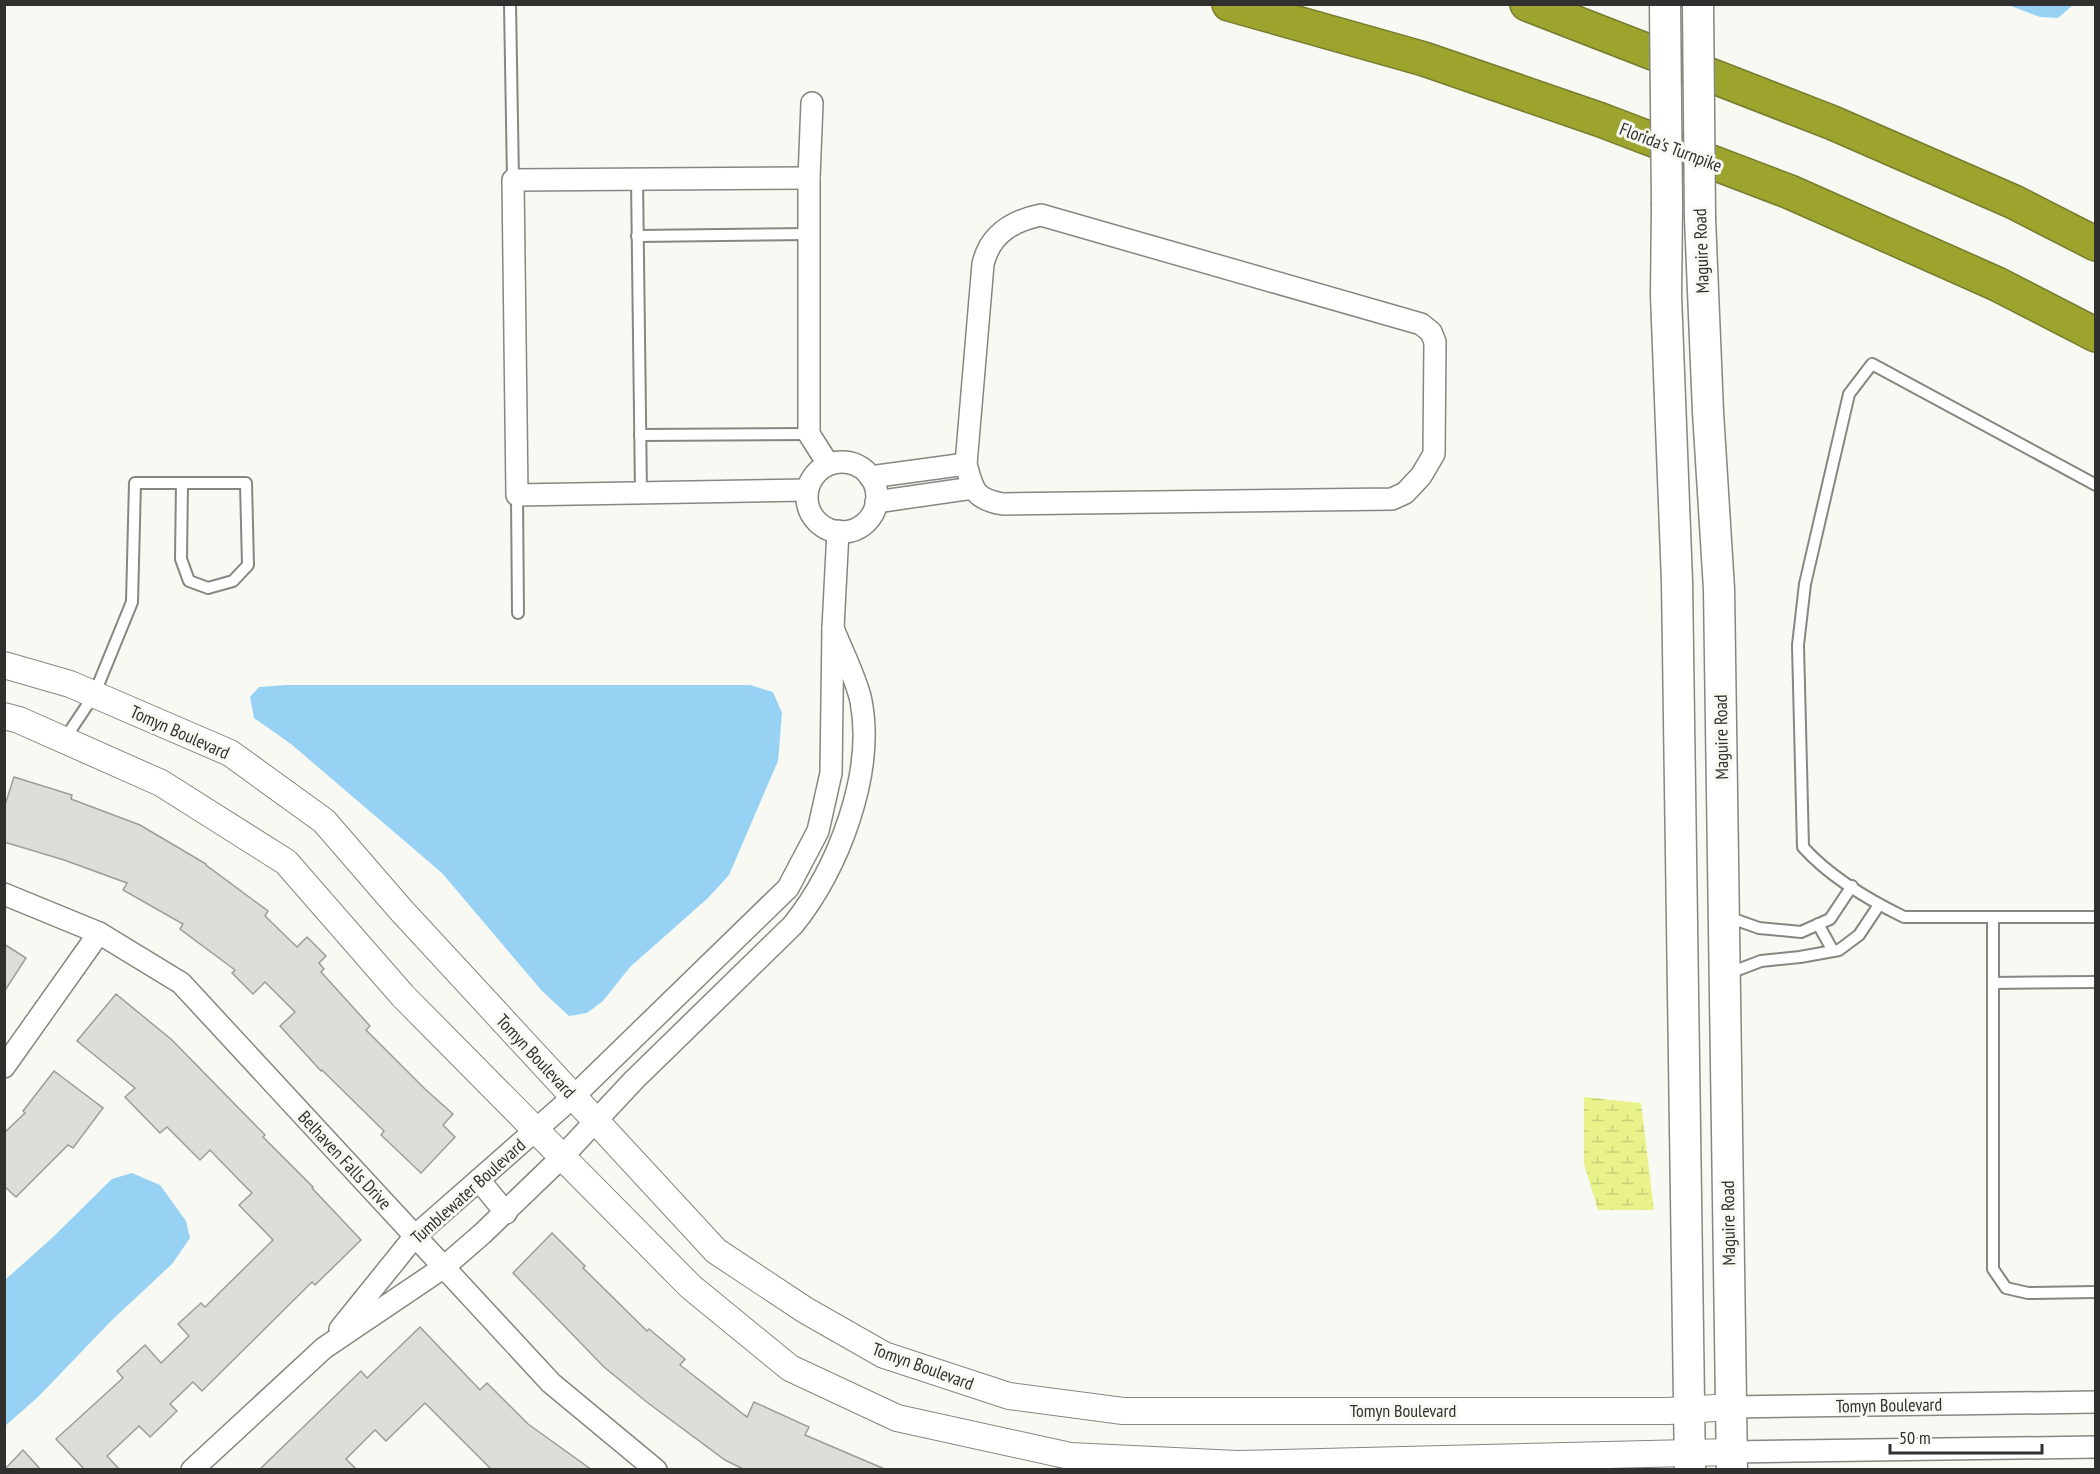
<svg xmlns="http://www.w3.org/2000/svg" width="2100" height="1474" viewBox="0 0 2100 1474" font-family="'PT Sans Narrow',sans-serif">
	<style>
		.wetland { fill: url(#wetland-marsh) }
		.water { fill: #97d2f5 }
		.building { fill: #ddded8; stroke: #9c9d97; stroke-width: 1.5 }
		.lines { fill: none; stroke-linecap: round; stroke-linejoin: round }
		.service-casing { stroke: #868781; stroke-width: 14 }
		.minor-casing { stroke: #868781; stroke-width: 24 }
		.tertiary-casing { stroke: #868781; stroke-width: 28 }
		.secondary-casing { stroke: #868781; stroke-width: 33 }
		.motorway-casing { stroke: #767c2e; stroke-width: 36 }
		.service { stroke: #fff; stroke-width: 10 }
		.minor { stroke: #fff; stroke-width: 21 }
		.tertiary { stroke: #fff; stroke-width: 26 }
		.secondary { stroke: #fff; stroke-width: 30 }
		.motorway { stroke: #9ca42e; stroke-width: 33 }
		.secondary-bridge-casing { stroke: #868781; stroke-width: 33; stroke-linecap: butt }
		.secondary-bridge { stroke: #fff; stroke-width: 30 }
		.labels { text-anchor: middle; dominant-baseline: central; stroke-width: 6; stroke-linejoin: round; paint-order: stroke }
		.street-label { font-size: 18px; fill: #30312e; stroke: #f8f9f3 }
	</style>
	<defs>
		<pattern id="wetland-marsh" width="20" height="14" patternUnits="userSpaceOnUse" patternTransform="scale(1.5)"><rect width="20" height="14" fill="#e9f28a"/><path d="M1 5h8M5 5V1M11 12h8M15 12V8" fill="none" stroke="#c8d077"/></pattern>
	</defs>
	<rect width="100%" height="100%" fill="#f8f9f3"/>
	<!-- wetland -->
	<path class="wetland" d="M1584,1097l57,6 13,107h-56l-14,-46z"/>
	<!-- water -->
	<g class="water">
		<path d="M2008,5h65l-15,13 -18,-1z"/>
		<path d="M286,685h464l23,7 9,21 -4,48 -49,114 -21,23 -78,69 -27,34 -16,12 -18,3 -27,-25 -100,-118 -151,-129 -37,-26 -4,-21 9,-10z"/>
		<path d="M132,1173l28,12 26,36 4,17 -18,26 -60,56 -74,77 -33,29v-146l48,-43 59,-58z"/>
	</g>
	<!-- building -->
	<g class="building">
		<path d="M14,777l58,18 -1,4 69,26 66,39v1l62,46 -3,5 32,31 10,-10 19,19 -7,7 5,6 -3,3 49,54 -4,4 59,59 28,25 -10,11 12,12 -34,36 -40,-38 3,-4 -62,-61 -1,1 -41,-45 15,-14 -30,-30 -12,12 -21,-21 3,-3 -55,-41 3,-5 -60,-34 4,-7 -63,-23 -60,-18v-34z"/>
		<path d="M4,944l22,14 -22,34z"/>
		<path d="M116,994l56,46 93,95 -2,2 50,50 -1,1 49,52 -46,45 -3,-3 -110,109 -9,-9 -23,22 7,7 -27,26 -11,-11 -32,30 13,14h-35l-29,-31 67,-61 -6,-7 28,-26 16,18 28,-27 -11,-12 23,-21 4,4 68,-67 -34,-35 13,-12 -12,-12 -30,-31 -10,10 -33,-33 -7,6 -35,-36 10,-9 -58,-47z"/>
		<path d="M54,1071l49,37 -30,40 -5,-3 -52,52 -12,-11v-53l21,-20 -2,-2z"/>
		<path d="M552,1233l33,33 -2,2 64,63 2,-2 36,30 -5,6 67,52 7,-15 55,25 -4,8 82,35h-142l-20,-10 -77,-57 -44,-36 -91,-94z"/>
		<path d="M420,1327l60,63 7,-7 41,41 64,46h-100l-67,-67 -39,38 -11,-11 -29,29 11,11h-98l102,-99 6,7z"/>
		<path d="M23,1450l18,20h-37z"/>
	</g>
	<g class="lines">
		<!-- service casing -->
		<g class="service-casing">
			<g id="service">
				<path d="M510,4l3,176"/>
				<path d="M637,179l4,314"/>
				<path d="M637,236l172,-2"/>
				<path d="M640,435l169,-1"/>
				<path d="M2096,485l-224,-121 -23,30 -44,190 -7,61 5,202c26,29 66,53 101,70h192"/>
				<path d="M517,495l1,118"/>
				<path d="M64,740l30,-45 38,-93 3,-119h111l2,82 -15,16 -25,7 -19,-7 -8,-22 1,-76"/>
				<path d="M1725,916l34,12 42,4 29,-13 22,-33"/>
				<path d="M1993,917v352l13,19 22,5 68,-1"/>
				<path d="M1818,924l15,27"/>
				<path d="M1727,974l34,-13 39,-4 39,-7 20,-15 20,-30"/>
				<path d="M1993,983l103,-1"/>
			</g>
		</g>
		<!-- minor casing -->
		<g class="minor-casing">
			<g id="minor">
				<path d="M812,103l-3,75v256l19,30"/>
				<path d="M1041,215l380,109 10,8 4,10 -1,112 -13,22 -16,17 -13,6 -389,5c-29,-5 -30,-14 -37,-40l17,-200c7,-30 29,-43 58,-49z"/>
				<circle cx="842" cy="497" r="35"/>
				<path d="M870,477l96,-13"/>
				<path d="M807,490l-290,5 -4,-315 296,-2"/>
				<path d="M876,502l97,-14"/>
				<path d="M4,894l95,39 82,50 370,400 105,87"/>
				<path d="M4,1067l95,-134"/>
				<path d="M479,1180l27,33"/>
				<path d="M340,1329l75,-93 158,-139 215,-209 30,-57 13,-58 2,-145 5,-97"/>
				<path d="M1731,1407l365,-5"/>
				<path d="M1731,1452l365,-5"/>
				<path d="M192,1470l132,-122 120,-81 38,-33 81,-78 71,-76 159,-155c45,-56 82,-151 68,-224 -4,-21 -20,-52 -28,-73"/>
			</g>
		</g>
		<!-- tertiary casing -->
		<g class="tertiary-casing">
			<g id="tertiary">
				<path d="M4,665l66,19 160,69 94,68 77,89 315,341 89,59 79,45 125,41 114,15h545l63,-4"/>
				<path d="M4,716l15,4 142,63 125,79 117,134 288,291 99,81 107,50 173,38 167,8 494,-12"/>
			</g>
		</g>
		<!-- secondary casing -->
		<g class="secondary-casing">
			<g id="secondary">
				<path d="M1667,206l-1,89 11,287 13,888"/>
				<path d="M1700,218l8,194 11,177 13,881"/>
			</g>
		</g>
		<!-- motorway casing -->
		<g class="motorway-casing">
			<g id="motorway">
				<path d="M1229,4l195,55 177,61 189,72 207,92 99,51"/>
				<path d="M1527,4l306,119 181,79 82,42"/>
			</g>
		</g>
		<!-- service -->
		<use href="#service" class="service"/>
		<!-- minor -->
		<use href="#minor" class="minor"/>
		<!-- tertiary -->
		<use href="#tertiary" class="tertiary"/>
		<!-- secondary -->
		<use href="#secondary" class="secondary"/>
		<!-- motorway -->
		<use href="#motorway" class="motorway"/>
		<!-- secondary-bridge casing -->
		<g class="secondary-bridge-casing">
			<g id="secondary-bridge">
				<path d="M1665,4l2,202"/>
				<path d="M1698,4l2,214"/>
			</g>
		</g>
		<!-- secondary-bridge -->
		<use href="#secondary-bridge" class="secondary-bridge"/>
	</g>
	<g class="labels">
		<!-- street labels -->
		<g class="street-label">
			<text transform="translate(1671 147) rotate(21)">Florida's Turnpike</text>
			<text transform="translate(1701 251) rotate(-92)">Maguire Road</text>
			<text transform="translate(180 732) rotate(24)">Tomyn Boulevard</text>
			<text transform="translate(1721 737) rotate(-91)">Maguire Road</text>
			<text transform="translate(536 1056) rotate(47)">Tomyn Boulevard</text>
			<text transform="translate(345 1160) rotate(47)">Belhaven Falls Drive</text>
			<text transform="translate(468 1191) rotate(-42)">Tumblewater Boulevard</text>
			<text transform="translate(1728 1223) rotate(-91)">Maguire Road</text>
			<text transform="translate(923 1366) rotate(20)">Tomyn Boulevard</text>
			<text transform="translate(1889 1405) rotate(-1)">Tomyn Boulevard</text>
			<text x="1403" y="1410">Tomyn Boulevard</text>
		</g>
	</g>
	<!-- border -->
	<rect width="2100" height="1474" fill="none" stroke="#30312e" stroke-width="12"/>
	<!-- scale -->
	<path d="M1890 1444v9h152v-9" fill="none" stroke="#30312e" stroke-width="3"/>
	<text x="1899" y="1444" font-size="18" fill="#30312e" stroke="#f8f9f3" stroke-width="4.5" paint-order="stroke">50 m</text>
</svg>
